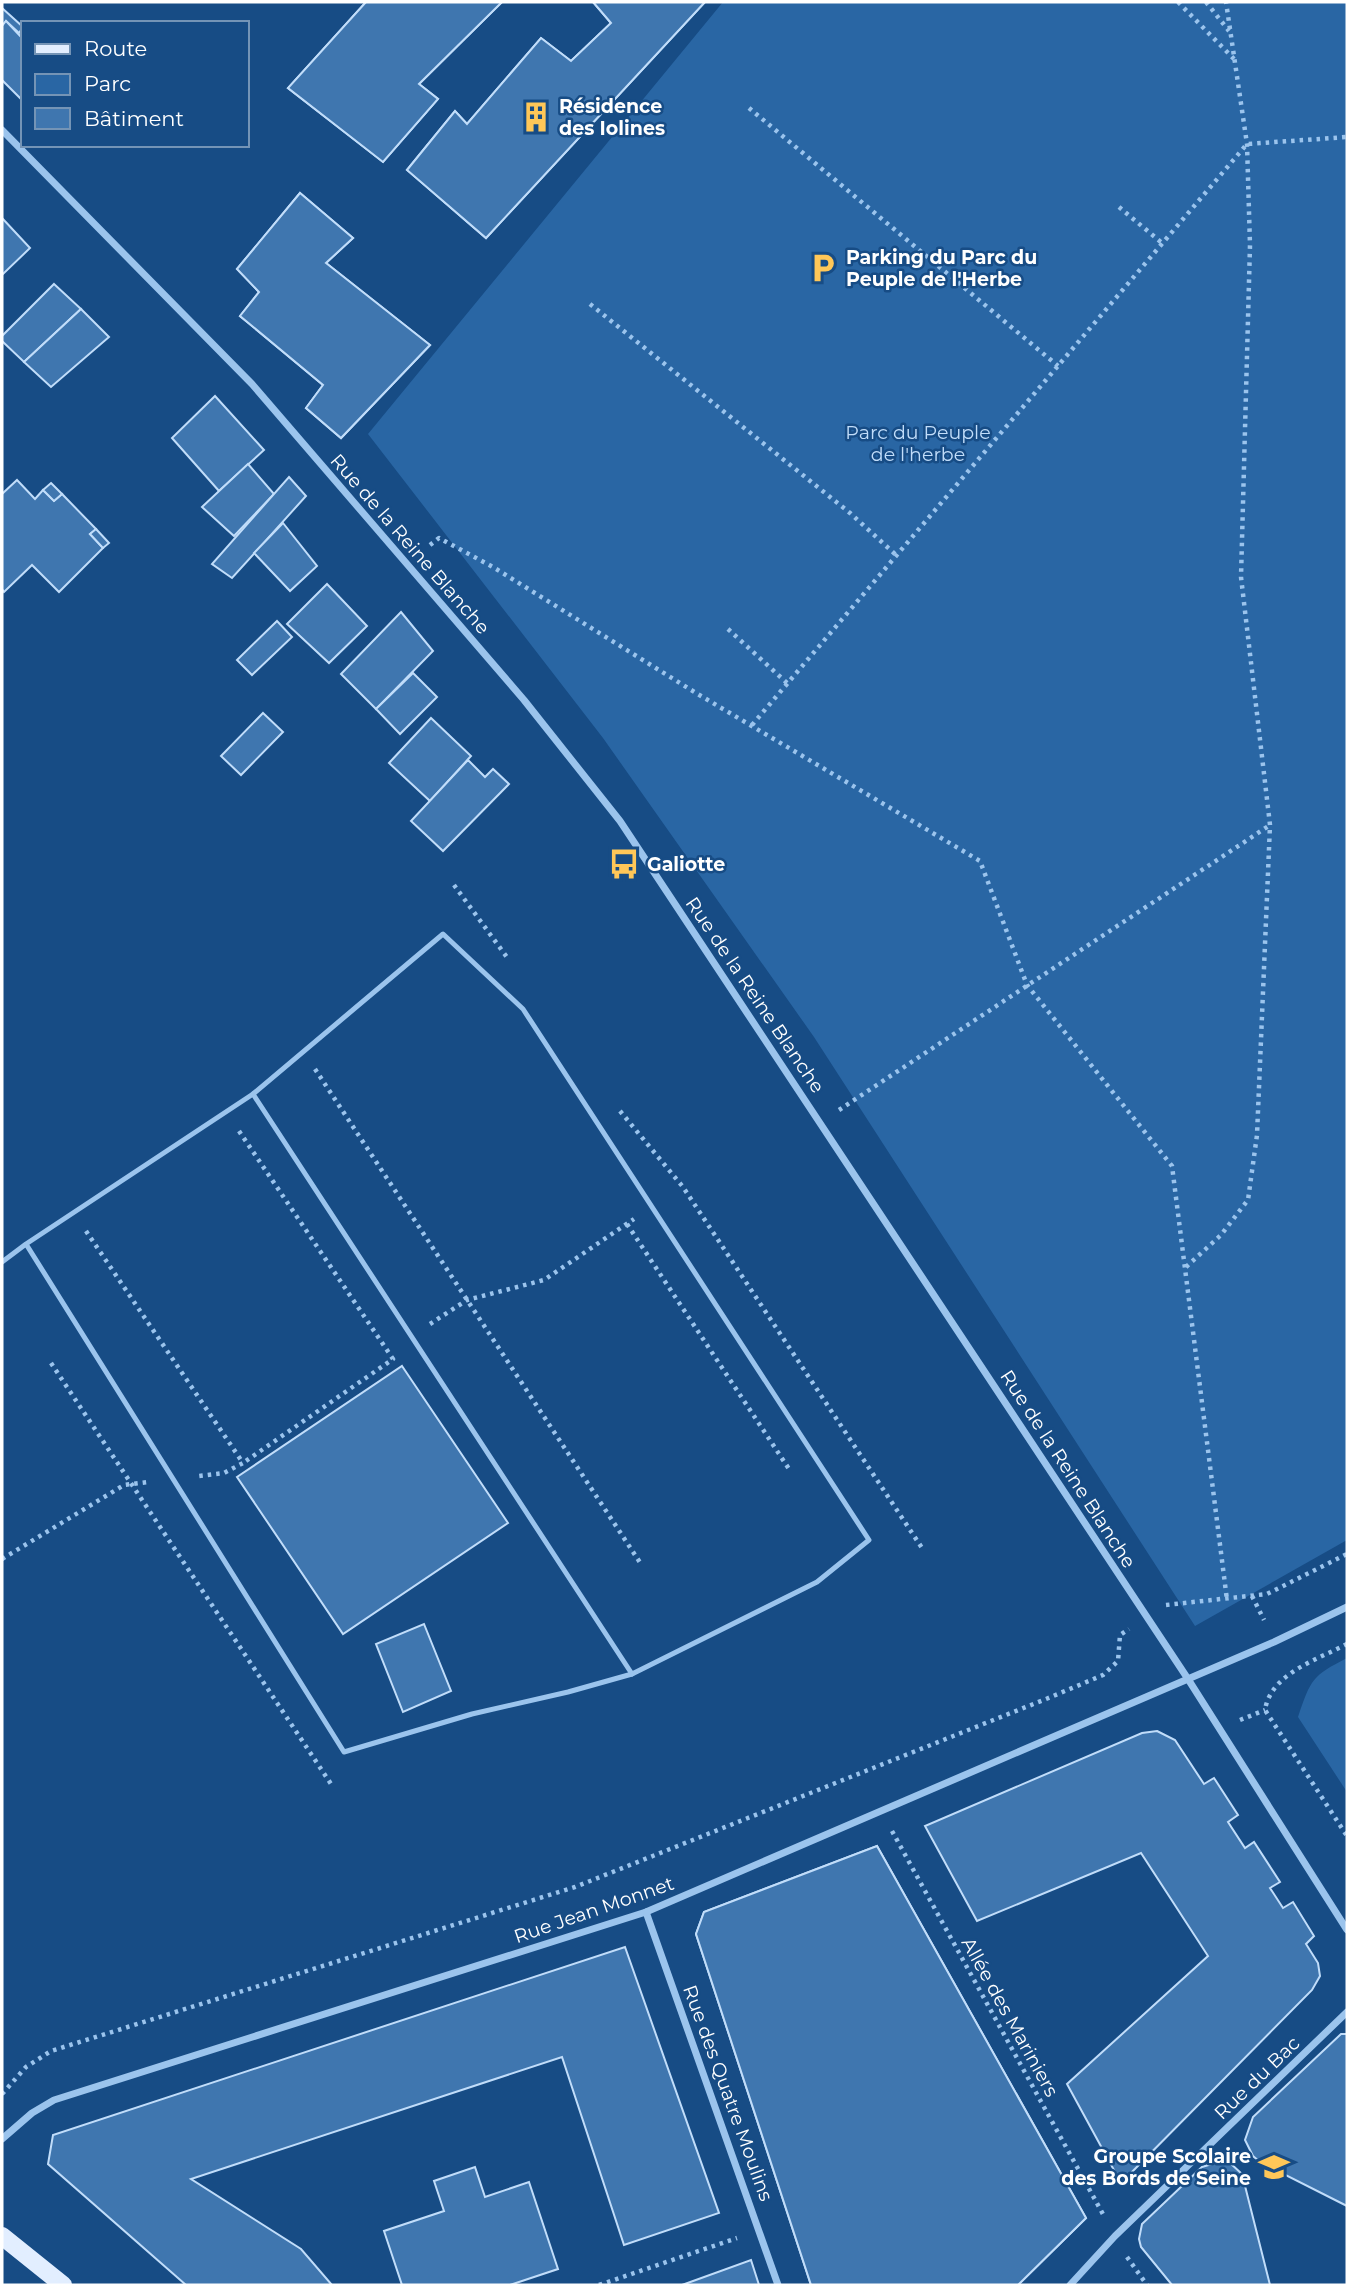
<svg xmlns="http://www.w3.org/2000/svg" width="1349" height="2287" viewBox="0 0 1349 2287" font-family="Montserrat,sans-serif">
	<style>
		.green { fill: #2966a4 }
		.building { fill: #3f76af; stroke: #c1ddfa; stroke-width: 2; fill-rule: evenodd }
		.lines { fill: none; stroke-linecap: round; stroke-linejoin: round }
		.path { stroke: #9bc4ed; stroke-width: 4.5; stroke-dasharray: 3.5 5; stroke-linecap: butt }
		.service { stroke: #9bc4ed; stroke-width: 5 }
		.minor { stroke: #9bc4ed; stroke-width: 7 }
		.primary { stroke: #e2eeff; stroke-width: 18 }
		.labels { text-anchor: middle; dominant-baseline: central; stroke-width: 5; stroke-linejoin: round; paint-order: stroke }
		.poi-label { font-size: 19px; font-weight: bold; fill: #fff; stroke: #174c85; text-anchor: start }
		.park-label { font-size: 19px; fill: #c1ddfa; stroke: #174c85 }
		.street-label { font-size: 19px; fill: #fff; stroke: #174c85 }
	</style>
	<rect width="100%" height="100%" fill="#174c85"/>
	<!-- green -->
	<g class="green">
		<path d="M723,2h624v1538l-152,86 -381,-589 -211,-299 -235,-304z"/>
		<path d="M1347,1658v134l-49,-75c13,-38 14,-41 49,-59z"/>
	</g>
	<!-- building -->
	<g class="building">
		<path d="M366,2h136l-83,82 19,15 -55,63 -95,-74z"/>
		<path d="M366,2h136l-83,82 19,15 -55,63 -95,-74z"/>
		<path d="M593,2h112l-219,236 -79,-68 48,-59 12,13 74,-86 30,23 40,-38z"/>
		<path d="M593,2h112l-219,236 -79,-68 48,-59 12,13 74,-86 30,23 40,-38z"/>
		<path d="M2,8l21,19 -4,6 -13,-12 -4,5z"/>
		<path d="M6,21l17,18v62l-21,-21v-54z"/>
		<path d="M300,193l53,45 -27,25 104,82 -89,93 -35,-30 17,-23 -83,-69 19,-24 -22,-23z"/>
		<path d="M300,193l53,45 -27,25 104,82 -89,93 -35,-30 17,-23 -83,-69 19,-24 -22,-23z"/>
		<path d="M2,218l28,30 -28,27z"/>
		<path d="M54,284l27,25 -57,53 -22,-21v-5z"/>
		<path d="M81,309l28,28 -58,50 -27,-25z"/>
		<path d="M215,396l49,54 -45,41 -47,-53z"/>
		<path d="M248,464l26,30 -40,42 -32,-29z"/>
		<path d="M289,477l17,19 -74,82 -20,-14z"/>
		<path d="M17,480l18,19 8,-9 11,11 8,-7 34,35 -6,5 13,14 -44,44 -27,-27 -28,27 -2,-3v-95z"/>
		<path d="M51,483l11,11 -8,7 -11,-11z"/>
		<path d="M283,523l34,43 -27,25 -36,-38z"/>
		<path d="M96,529l13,14 -6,5 -13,-14z"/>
		<path d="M327,584l40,42 -38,37 -42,-39z"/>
		<path d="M401,612l32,39 -57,58 -35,-35z"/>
		<path d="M277,621l15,16 -40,38 -15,-15z"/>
		<path d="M413,673l24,24 -37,37 -24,-25z"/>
		<path d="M263,713l20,19 -42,43 -20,-19z"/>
		<path d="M431,718l40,38 -41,45 -41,-38z"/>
		<path d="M468,760l17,17 8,-8 16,15 -66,67 -32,-30z"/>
		<path d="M402,1366l106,157 -165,111 -106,-157z"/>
		<path d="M424,1624l27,67 -48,21 -27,-68z"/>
		<path d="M1157,1731l18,9 29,44 10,-6 24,37 -10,7 17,26 9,-6 26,40 -10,6 13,20 10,-6 21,34 -8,8 12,19 2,13 -8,14 -191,193 -54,-99 141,-128 -67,-103 -164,68 -52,-95 217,-93z"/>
		<path d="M877,1846l209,372 -68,67h-207l-115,-351 8,-22zM865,2008l75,139 -37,20 -55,-151z"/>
		<path d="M877,1846l209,372 -68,67h-207l-115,-351 8,-22z"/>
		<path d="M625,1947l94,266 -95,32 -62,-188 -371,122 110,70 31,36h-146l-138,-121 5,-29z"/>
		<path d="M1341,2034h6v172l-87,-44 -7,-6 -8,-16 8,-23z"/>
		<path d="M1222,2161l8,2 12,11 28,111h-98l-31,-38 -2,-8 3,-15 60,-57z"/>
		<path d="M475,2167l10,30 44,-15 29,87 -48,16h-108l-18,-54 60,-20 -10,-30z"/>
		<path d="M751,2260l8,25h-77z"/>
	</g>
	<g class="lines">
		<!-- path -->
		<g class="path">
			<path d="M1178,2l56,57"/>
			<path d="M1206,2l23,29"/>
			<path d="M749,108l309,258"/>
			<path d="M1119,207l43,36"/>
			<path d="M590,304l260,209 46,42"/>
			<path d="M430,545l9,-7 54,29 203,126 284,168 47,124 145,181 55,434"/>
			<path d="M728,629l59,54"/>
			<path d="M752,725l495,-581 100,-7"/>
			<path d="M454,885l55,75"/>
			<path d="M315,1069l326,495"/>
			<path d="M839,1110l431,-285"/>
			<path d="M620,1111l63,76 239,361"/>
			<path d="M239,1131l154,228 -150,104"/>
			<path d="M627,1224l164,248"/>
			<path d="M86,1231l157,232 -19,10 -25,3"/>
			<path d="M1186,1267l35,-32 27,-35 9,-65 13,-310 -29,-248 9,-332 -3,-101 -21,-142"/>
			<path d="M430,1324l37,-24 77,-20 90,-61"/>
			<path d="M51,1363l280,421"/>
			<path d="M2,1559l122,-74 24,-3"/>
			<path d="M1252,1596l12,24"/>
			<path d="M1166,1605l101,-11 80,-40"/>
			<path d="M1347,1644c-30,16 -76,29 -82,66l82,126"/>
			<path d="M1240,1720l25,-10"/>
			<path d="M892,1831l212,385"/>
			<path d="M2,2094l24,-27 25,-16 524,-164 471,-188 57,-24 15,-14 2,-26 9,-6"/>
			<path d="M1127,2257l20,28"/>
			<path d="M599,2285l138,-47"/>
		</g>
		<!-- service -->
		<g class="service">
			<path d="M253,1094l379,580"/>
			<path d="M2,1262l24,-18 227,-150 190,-160 80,75 346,531 -52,42 -185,92 -64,18 -96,22 -128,38 -318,-508"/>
		</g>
		<!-- minor -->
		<g class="minor">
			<path d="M2,130l250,254 272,316 96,121 568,858 159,251"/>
			<path d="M646,1912l132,373"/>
			<path d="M2,2139l30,-26 22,-13 592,-188 628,-270 73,-35"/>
			<path d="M1070,2285l45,-49 232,-224"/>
		</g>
		<!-- primary -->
		<path class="primary" d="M2,2236l61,49"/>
	</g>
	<!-- icons -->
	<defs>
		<g id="building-bare" transform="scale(2.415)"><path d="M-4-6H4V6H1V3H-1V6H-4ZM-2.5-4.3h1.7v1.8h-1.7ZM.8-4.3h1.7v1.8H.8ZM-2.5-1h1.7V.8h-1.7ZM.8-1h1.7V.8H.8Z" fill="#ffc758" stroke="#174c85" stroke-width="2.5" paint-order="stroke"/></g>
		<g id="parking-bare" transform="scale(2.415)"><path d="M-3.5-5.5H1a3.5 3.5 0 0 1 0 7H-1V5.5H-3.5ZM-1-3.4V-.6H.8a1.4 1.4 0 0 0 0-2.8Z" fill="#ffc758" stroke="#174c85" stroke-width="2.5" paint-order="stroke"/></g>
		<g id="bus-bare" transform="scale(2.415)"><path d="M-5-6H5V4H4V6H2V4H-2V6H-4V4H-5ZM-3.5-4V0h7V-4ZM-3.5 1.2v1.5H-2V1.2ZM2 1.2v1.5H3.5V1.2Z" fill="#ffc758" stroke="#174c85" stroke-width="2.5" paint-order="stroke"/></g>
		<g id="school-bare" transform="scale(2.415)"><path d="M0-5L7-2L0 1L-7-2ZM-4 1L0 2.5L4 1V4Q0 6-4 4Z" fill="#ffc758" stroke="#174c85" stroke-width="2.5" paint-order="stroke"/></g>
	</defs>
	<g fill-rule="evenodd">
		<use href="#building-bare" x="536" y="117"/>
		<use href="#parking-bare" x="823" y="268"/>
		<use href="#bus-bare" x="624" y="864"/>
		<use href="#school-bare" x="1274" y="2167"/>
	</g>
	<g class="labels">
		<!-- poi labels -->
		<g class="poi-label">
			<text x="559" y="106">Résidence<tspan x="559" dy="22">des Iolines</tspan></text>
			<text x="846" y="257">Parking du Parc du<tspan x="846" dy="22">Peuple de l'Herbe</tspan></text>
			<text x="647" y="864">Galiotte</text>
			<text x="1251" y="2156" text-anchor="end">Groupe Scolaire<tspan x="1251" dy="22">des Bords de Seine</tspan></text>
		</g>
		<!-- park labels -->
		<g class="park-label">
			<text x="918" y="432">Parc du Peuple<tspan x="918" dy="22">de l'herbe</tspan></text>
		</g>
		<!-- street labels -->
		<g class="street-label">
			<text transform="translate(410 544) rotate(49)">Rue de la Reine Blanche</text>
			<text transform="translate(755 995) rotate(56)">Rue de la Reine Blanche</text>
			<text transform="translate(1068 1469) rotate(57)">Rue de la Reine Blanche</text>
			<text transform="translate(594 1910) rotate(-19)">Rue Jean Monnet</text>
			<text transform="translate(1010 2017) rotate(61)">Allée des Mariniers</text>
			<text transform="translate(1257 2078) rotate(-44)">Rue du Bac</text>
			<text transform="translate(728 2093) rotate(70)">Rue des Quatre Moulins</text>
		</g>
	</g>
	<!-- border -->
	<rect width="1349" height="2287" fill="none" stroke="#ffffff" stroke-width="7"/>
	<!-- legend -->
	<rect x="21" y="21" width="228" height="126" fill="#174c85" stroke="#7494b6" stroke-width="2"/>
	<rect x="35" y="44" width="35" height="10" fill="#e2eeff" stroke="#7494b6" stroke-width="2"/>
	<text x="84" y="56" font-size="21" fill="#ffffff">Route</text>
	<rect x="35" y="74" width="35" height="21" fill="#2966a4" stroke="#7494b6" stroke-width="2"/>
	<text x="84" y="91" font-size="21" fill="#ffffff">Parc</text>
	<rect x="35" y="108" width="35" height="21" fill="#3f76af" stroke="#7494b6" stroke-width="2"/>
	<text x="84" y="126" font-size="21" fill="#ffffff">Bâtiment</text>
</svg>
